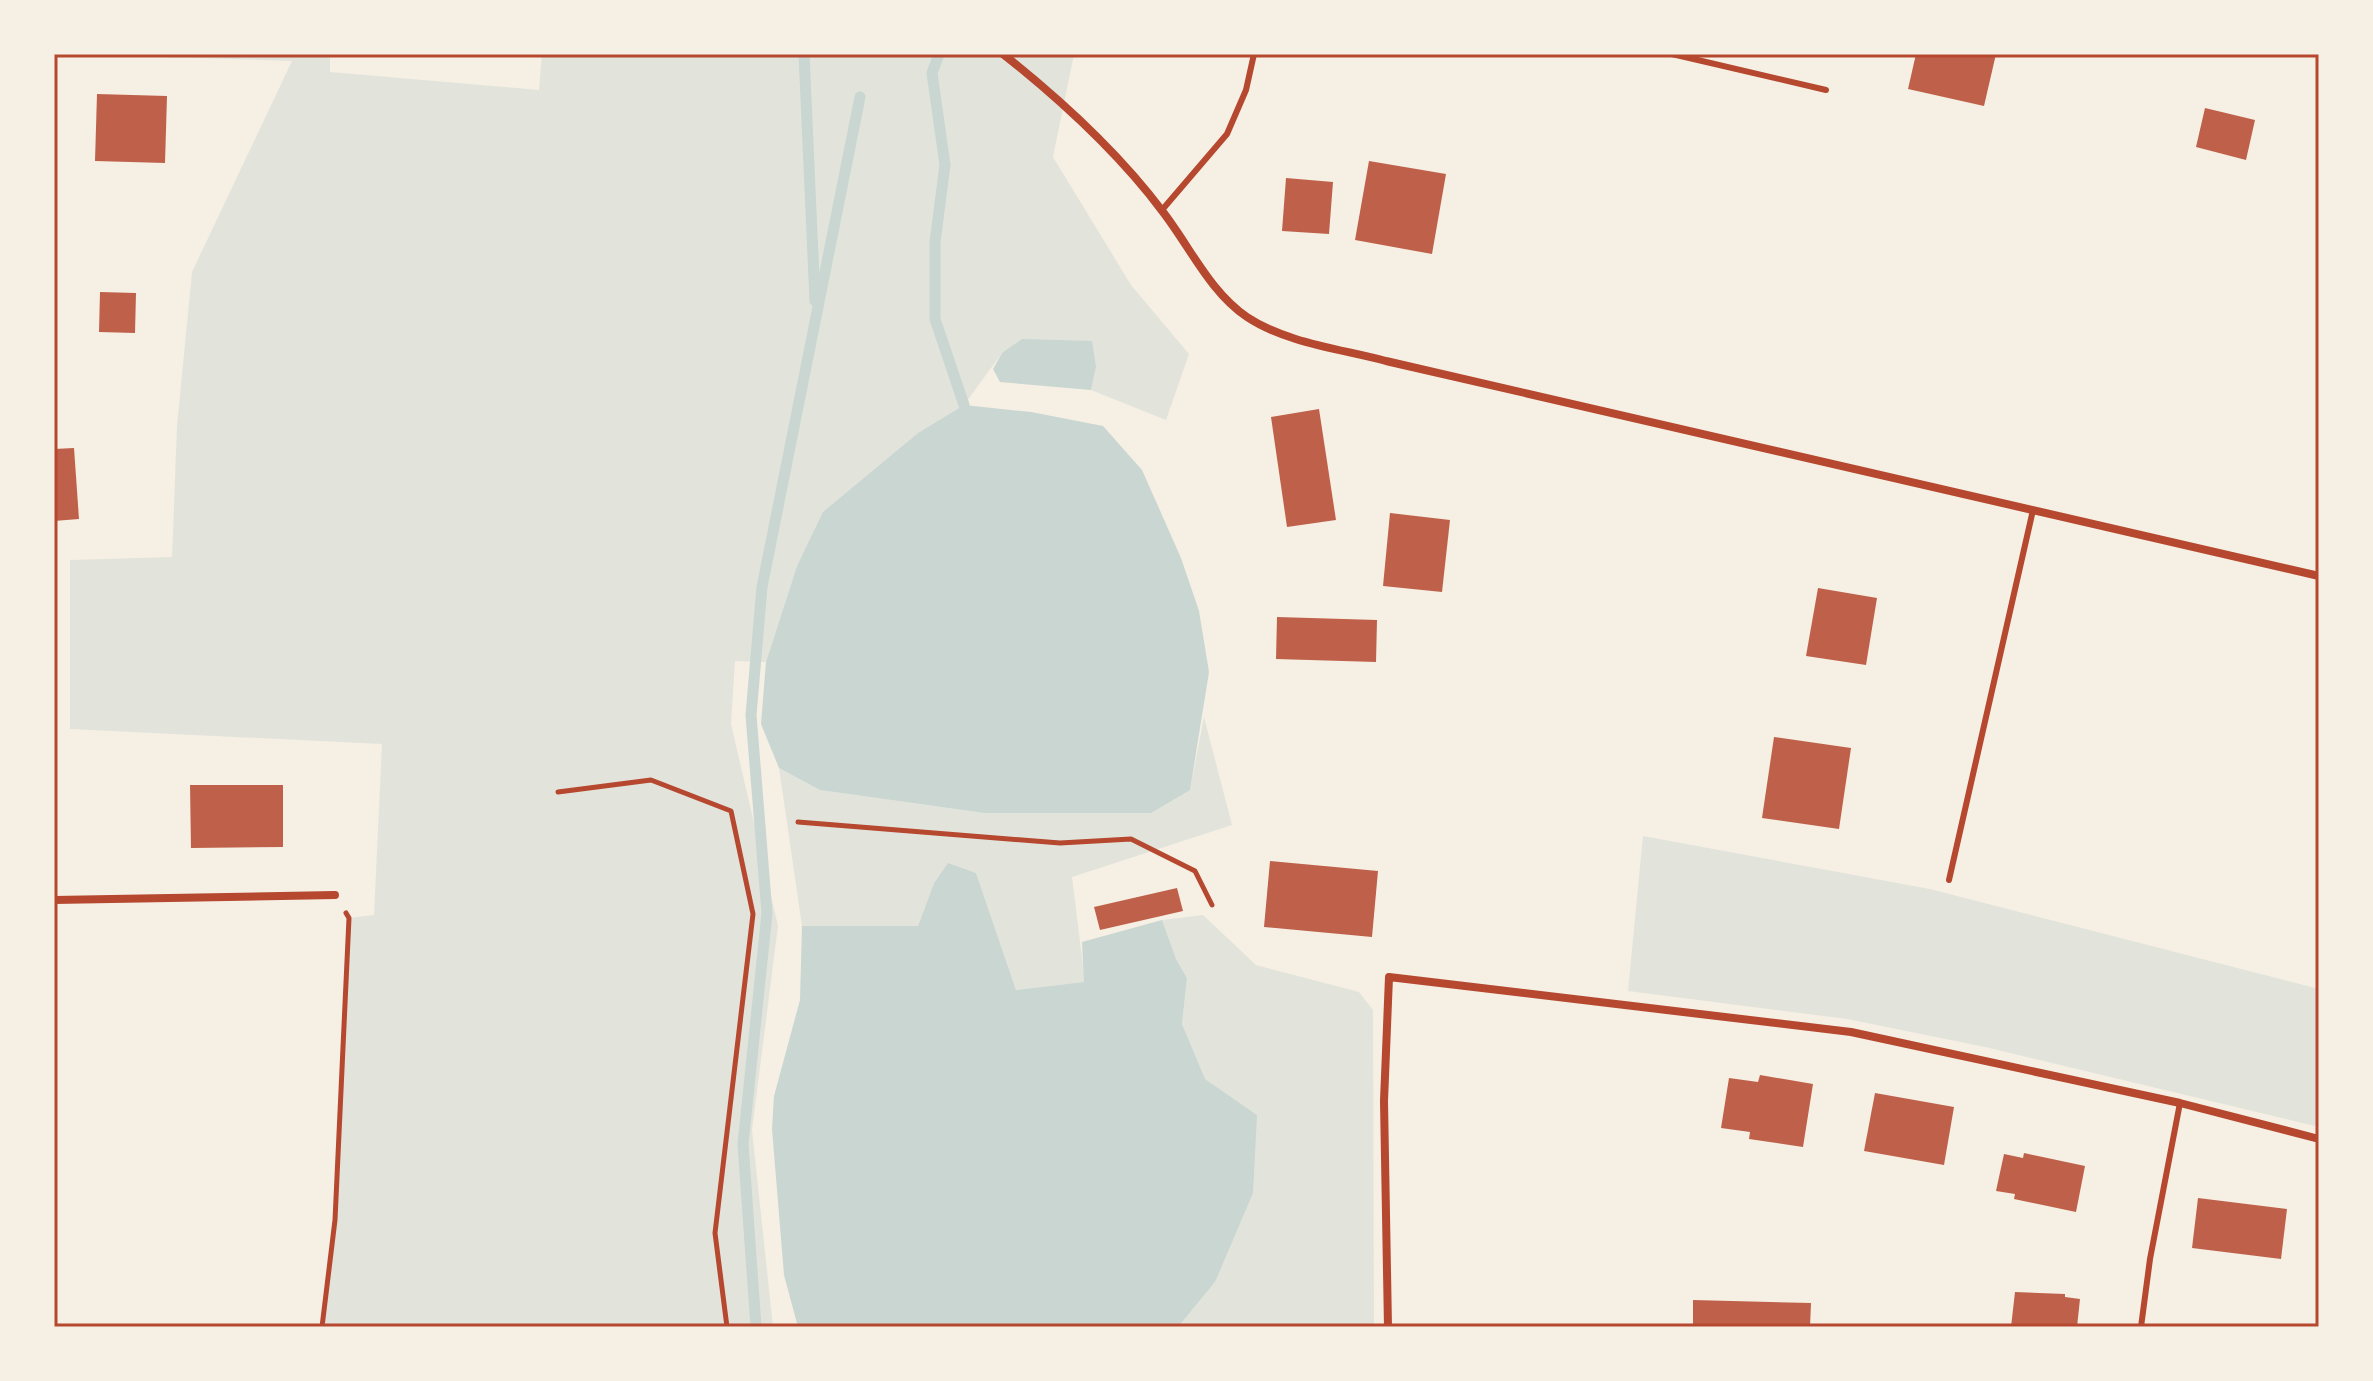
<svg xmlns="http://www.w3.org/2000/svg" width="2373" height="1381" viewBox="0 0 2373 1381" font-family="'PT Sans',sans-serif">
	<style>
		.green { fill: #e2e4dc }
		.water { fill: #c9d6d2 }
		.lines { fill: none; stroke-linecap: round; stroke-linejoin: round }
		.stream { stroke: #c9d6d2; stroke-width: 11 }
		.building { fill: #bf614a }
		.path { stroke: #b5482f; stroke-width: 5 }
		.service { stroke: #b5482f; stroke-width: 6 }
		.minor { stroke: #b5482f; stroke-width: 8 }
		.neatline { fill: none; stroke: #b5482f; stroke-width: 3 }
	</style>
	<rect width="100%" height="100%" fill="#f6efe4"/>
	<!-- green -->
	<g class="green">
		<path d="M70,54h260v18l209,18 3,-36h532l-21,103 78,128 58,69 -23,66 -75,-30 5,-23 -94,-14 -38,52 -46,28 -42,36 -79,97 -31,96 -31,-1 -4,63 47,202 -26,204 21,197h-451l13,-107 14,-302 25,-3 8,-171 -312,-15v-169l102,-3 5,-131 15,-154 100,-211z"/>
		<path d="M1204,717l28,108 -160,52 13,105 -69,8 -40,-117 -28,-9 -14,19 -16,43h-116l-23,-158 41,22 164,23h166l40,-24z"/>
		<path d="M1643,836l287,53 389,100v138l-334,-80 -138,-28 -219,-28z"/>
		<path d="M1203,915l53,50 103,27 14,18 1,317h-196l37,-45 42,-167 -52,-35 -23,-56 5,-46 -11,-19 -14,-39z"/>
	</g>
	<!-- water -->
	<g class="water">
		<path d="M1022,339l70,2 4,26 -5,23 -91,-8 -7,-13 9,-16z"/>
		<path d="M964,405l67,7 72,14 39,44 39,88 18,53 10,61 -19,118 -39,23h-167l-164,-23 -41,-22 -18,-44 5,-62 31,-96 26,-54 95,-79z"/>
		<path d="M948,863l28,10 40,117 68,-8 -2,-40 80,-22 14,39 11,19 -5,46 23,55 52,36 -4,78 -38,89 -37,45h-380l-14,-52 -12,-146 2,-33 26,-96 2,-74h116l16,-43z"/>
	</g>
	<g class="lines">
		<!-- stream -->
		<g class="stream">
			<path d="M804,54l11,247"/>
			<path d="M939,54l-7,19 13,92 -10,77v77l29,86"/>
			<path d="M756,1327l-13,-183 24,-231 -16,-198 11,-128 98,-490"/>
		</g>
	</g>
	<!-- building -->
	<g class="building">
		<path d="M1916,54h80l-12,52 -76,-17z"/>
		<path d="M97,94l70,2 -2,67 -70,-2z"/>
		<path d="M2205,108l50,12 -9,40 -50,-13z"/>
		<path d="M1369,161l77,13 -14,80 -77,-14z"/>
		<path d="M1286,178l47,4 -4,52 -47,-3z"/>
		<path d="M100,292l36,1 -1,40 -36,-1z"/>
		<path d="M1319,409l17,111 -49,7 -16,-110z"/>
		<path d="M74,448l5,71 -25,2v-72z"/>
		<path d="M1390,513l60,7 -8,72 -59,-6z"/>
		<path d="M1818,588l59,10 -11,67 -60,-9z"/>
		<path d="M1277,617l100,3 -1,42 -100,-3z"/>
		<path d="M1774,737l77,11 -12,81 -77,-11z"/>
		<path d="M190,785h93v62l-92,1z"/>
		<path d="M1270,861l108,10 -6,66 -108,-10z"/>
		<path d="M1177,888l6,23 -83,19 -6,-23z"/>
		<path d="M1760,1075l53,9 -10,63 -54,-8 1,-7 -29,-4 8,-50 29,4z"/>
		<path d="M1875,1093l79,14 -10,58 -80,-14z"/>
		<path d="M2024,1153l61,13 -9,46 -62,-13 1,-5 -19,-3 8,-37 19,4z"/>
		<path d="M2198,1198l89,11 -6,50 -89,-11z"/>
		<path d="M2015,1292l50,2v3l15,2 -3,28h-66z"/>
		<path d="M1693,1300l118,3 -1,24h-117z"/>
	</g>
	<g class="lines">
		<!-- path -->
		<g class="path">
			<path d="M558,792l93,-12 80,31 22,103 -38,319 12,94"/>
			<path d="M798,822l262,21 71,-4 64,32 17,34"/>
			<path d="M322,1327l13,-107 14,-302 -3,-5"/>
		</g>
		<!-- service -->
		<g class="service">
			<path d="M1672,54l154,36"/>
			<path d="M1162,210l65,-76 19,-44 8,-36"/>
			<path d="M1949,880l84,-370"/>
			<path d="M2141,1327l9,-68 30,-156"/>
		</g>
		<!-- minor -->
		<g class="minor">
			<path d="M1003,54c58,46 115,98 160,158 27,35 47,80 84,105 39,26 94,32 139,44l933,215"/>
			<path d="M54,900l281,-5"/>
			<path d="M1388,1327l-4,-226 5,-124 462,55 329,71 139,36"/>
		</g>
	</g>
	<!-- border -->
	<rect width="2373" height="1381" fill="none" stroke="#f6efe4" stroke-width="112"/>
	<rect x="56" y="56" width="2261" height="1269" class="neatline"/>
</svg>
